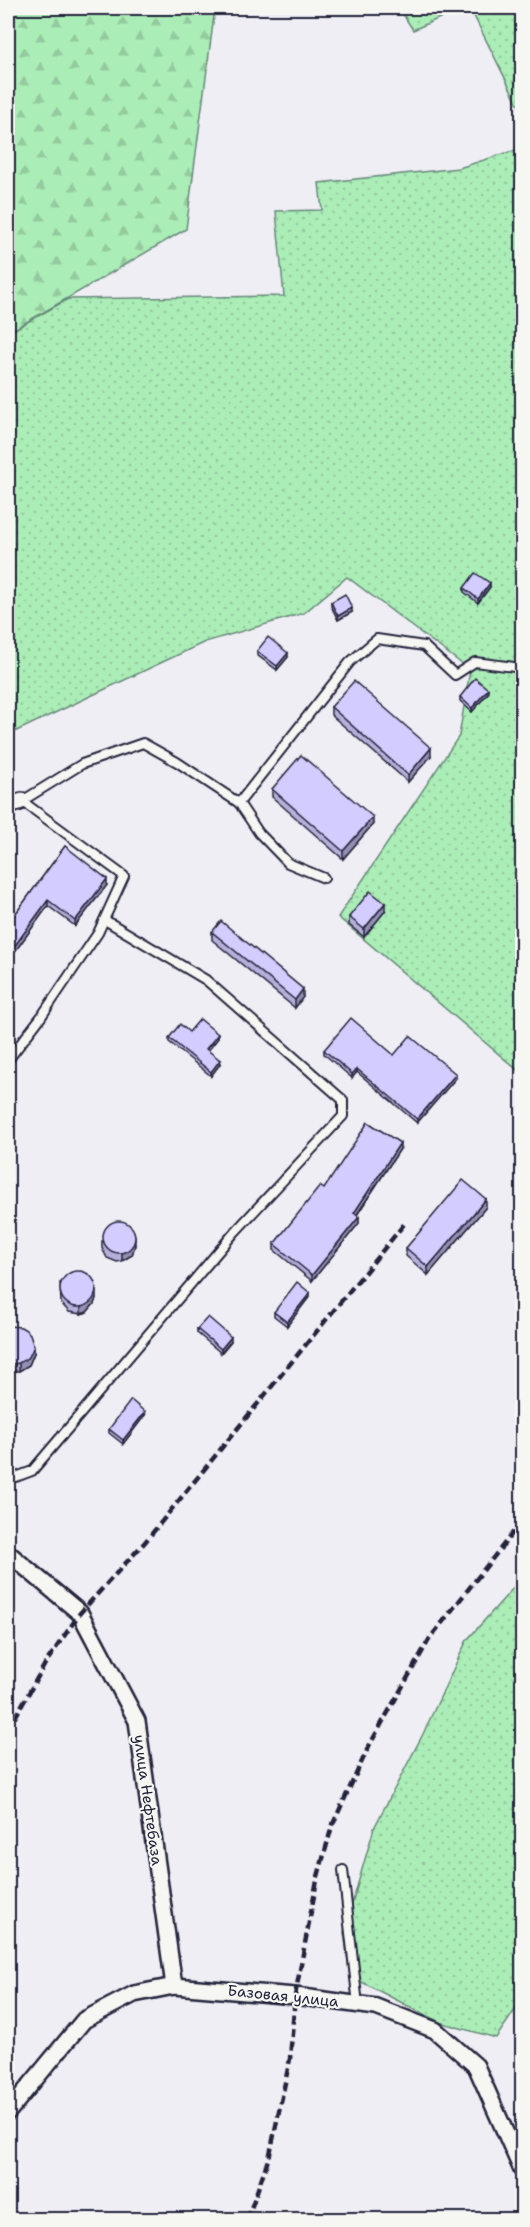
<svg xmlns="http://www.w3.org/2000/svg" width="530" height="2227" viewBox="0 0 530 2227" font-family="'Shantell Sans',sans-serif">
	<style>
		.forest { fill: url(#forest-firs); stroke: #668879; stroke-width: 1.5 }
		.garden { fill: url(#garden-dots); stroke: #668879; stroke-width: 1.5 }
		.lines { fill: none; stroke-linecap: round; stroke-linejoin: round }
		.lane-casing { stroke: #22223b; stroke-width: 12 }
		.street-casing { stroke: #22223b; stroke-width: 20 }
		.lane { stroke: #f6f6f2; stroke-width: 8 }
		.street { stroke: #f6f6f2; stroke-width: 15 }
		.rail { stroke: #22223b; stroke-width: 4.5; stroke-dasharray: 9 4.5; stroke-linecap: butt }
		.wall { fill: #b5afda; stroke: #22223b; stroke-width: 1.5 }
		.shaded-wall { fill: #948fb2; stroke: #22223b; stroke-width: 1.5 }
		.building { fill: #d3ccfe; stroke: #22223b; stroke-width: 1.5 }
		.labels { text-anchor: middle; dominant-baseline: central; stroke-width: 4.5; stroke-linejoin: round; paint-order: stroke }
		.street-label { font-size: 15px; fill: #22223b; stroke: #f6f6f2 }
	</style>
	<defs>
		<pattern id="forest-firs" width="22" height="20" patternUnits="userSpaceOnUse" patternTransform="scale(1.5)"><rect width="22" height="20" fill="#abedb7"/><path d="M5 1l3.5 6h-7zM16 11l3.5 6h-7z" fill="#93cb9e"/></pattern>
		<pattern id="garden-dots" width="8" height="8" patternUnits="userSpaceOnUse" patternTransform="scale(1.5)"><rect width="8" height="8" fill="#abedb7"/><path d="M2 2h.1M6 6h.1" fill="none" stroke="#93cb9e" stroke-width="1.8" stroke-linecap="round"/></pattern>
	</defs>
	<rect width="100%" height="100%" fill="#efeef4"/>
	<filter id="ink" filterUnits="userSpaceOnUse"><feTurbulence type="fractalNoise" baseFrequency=".0167" numOctaves="2"/><feDisplacementMap in="SourceGraphic" scale="12" xChannelSelector="R" yChannelSelector="G"/><feConvolveMatrix kernelMatrix="1 2 1 2 8 2 1 2 1" color-interpolation-filters="sRGB"/></filter>
	<g filter="url(#ink)">
		<!-- forest -->
		<path class="forest" d="M8,8h207l-29,221 -178,104z"/>
		<!-- garden -->
		<g class="garden">
			<path d="M399,8h63l-49,22z"/>
			<path d="M470,8h52v104z"/>
			<path d="M522,148v926l-184,-157 121,-181 11,-66 -123,-93 -43,36 -99,29 -197,93v-402l60,-34 216,-3 -8,-85 46,-1 -3,-27 140,-15z"/>
			<path d="M522,1578v422l-26,38 -57,-16 -89,-46 -6,-44 30,-104 49,-94 44,-94z"/>
		</g>
		<g class="lines">
			<!-- lane casing -->
			<g class="lane-casing">
				<g id="lane">
					<path d="M239,803l20,30 29,30 36,15"/>
					<path d="M8,1060l33,-43 57,-84 26,-57 -102,-75 60,-37 61,-21 34,19 62,41 111,-141 27,-23 47,7 31,29 20,-13 47,6"/>
					<path d="M8,1475l8,2 16,-6 202,-238 109,-117v-16l-137,-120 -101,-60"/>
					<path d="M343,1870l15,135"/>
				</g>
			</g>
			<!-- street casing -->
			<g class="street-casing">
				<g id="street">
					<path d="M8,806l14,-5"/>
					<path d="M8,1553l72,60 57,108 37,265"/>
					<path d="M8,2112l76,-92 50,-26 40,-8 121,10 81,11 59,23 41,36 46,104"/>
				</g>
			</g>
			<!-- lane -->
			<use href="#lane" class="lane"/>
			<!-- street -->
			<use href="#street" class="street"/>
			<!-- rail -->
			<g class="rail">
				<path d="M8,1730l37,-66 35,-51 65,-71 260,-319"/>
				<path d="M247,2220l23,-66 20,-95 5,-63 22,-116 15,-54 37,-80 61,-108 92,-117"/>
			</g>
		</g>
		<!-- wall -->
		<g class="wall">
			<path d="M490,587l-12,16 -14,-11v-4z"/>
			<path d="M331,602l21,10 -14,8 -7,-14z"/>
			<path d="M257,651l31,6 -11,13 -20,-15z"/>
			<path d="M488,693l-16,19 -12,-11v-4z"/>
			<path d="M331,707l100,49 -23,26 -77,-67z"/>
			<path d="M272,789l101,35 -30,35 -71,-62z"/>
			<path d="M65,846l42,39 -32,41 -27,-20 -40,55v-37z"/>
			<path d="M385,911l-21,26 -15,-12v-8z"/>
			<path d="M212,932l91,65 -8,11 -83,-68z"/>
			<path d="M189,1032l29,6 -10,13 12,13 -9,12 -42,-34v-4z"/>
			<path d="M324,1050l132,28 -39,45 -60,-51 -5,6 -28,-24z"/>
			<path d="M400,1149l-43,66 2,8 -47,58 -38,-31v-6l50,-55z"/>
			<path d="M486,1207l-58,68 -22,-19v-8z"/>
			<path d="M102,1241l33,4 -3,10 -10,6 -5,1 -10,-4 -5,-10z"/>
			<path d="M60,1283l36,15 -2,6 -7,8 -6,2 -12,-2 -8,-9z"/>
			<path d="M310,1296l-23,30 -13,-10v-4z"/>
			<path d="M8,1328l26,25 -5,12 -10,6h-6l-5,-2z"/>
			<path d="M197,1329l34,12 -10,12 -24,-20z"/>
			<path d="M145,1415l-22,29 -14,-11v-4z"/>
		</g>
		<!-- shaded-wall -->
		<g class="shaded-wall">
			<path d="M490,583v4l-12,16v-4z"/>
			<path d="M352,608v4l-14,8v-4z"/>
			<path d="M288,653v4l-11,13v-4z"/>
			<path d="M488,689v4l-16,19v-4z"/>
			<path d="M431,748v8l-23,26v-7z"/>
			<path d="M373,817v7l-30,35v-8z"/>
			<path d="M107,879v6l-32,41v-5z"/>
			<path d="M48,900v6l-40,55v-6z"/>
			<path d="M385,903v8l-21,26v-8z"/>
			<path d="M303,989v8l-8,11v-8z"/>
			<path d="M218,1034v4l-12,15v-4z"/>
			<path d="M220,1060v4l-9,12v-4z"/>
			<path d="M357,1069v3l-5,6v-4z"/>
			<path d="M456,1074v4l-39,45v-4z"/>
			<path d="M400,1143v6l-46,70v-6z"/>
			<path d="M486,1199v8l-58,68v-8z"/>
			<path d="M359,1217v6l-47,58v-6z"/>
			<path d="M135,1237v8l-3,10 -10,6v-7z"/>
			<path d="M96,1291v7l-2,6 -7,8 -6,2v-7z"/>
			<path d="M310,1293v3l-23,30v-4z"/>
			<path d="M231,1337v4l-10,12v-4z"/>
			<path d="M34,1346v7l-5,12 -10,6v-8z"/>
			<path d="M145,1412v3l-22,29v-4z"/>
		</g>
		<!-- building -->
		<g class="building">
			<path d="M475,573l15,10 -12,16 -14,-11z"/>
			<path d="M345,594l7,14 -14,8 -7,-14z"/>
			<path d="M268,637l20,16 -11,13 -20,-15z"/>
			<path d="M475,678l13,11 -16,19 -12,-11z"/>
			<path d="M354,681l77,67 -23,27 -77,-68z"/>
			<path d="M301,755l72,62 -30,34 -71,-62z"/>
			<path d="M65,846l42,33 -32,42 -27,-21 -40,55v-31z"/>
			<path d="M370,891l15,12 -21,26 -15,-12z"/>
			<path d="M221,921l82,68 -8,11 -83,-68z"/>
			<path d="M351,1018l43,37 16,-19 46,38 -39,45 -60,-50 -5,5 -28,-24z"/>
			<path d="M200,1019l18,15 -12,15 14,11 -9,12 -42,-34 11,-14 9,8z"/>
			<path d="M368,1122l32,21 -46,70 5,4 -47,58 -38,-31 46,-58 4,3z"/>
			<path d="M463,1180l23,19 -58,68 -22,-19z"/>
			<circle cx="119" cy="1237" r="16"/>
			<circle cx="78" cy="1289" r="18"/>
			<path d="M297,1282l13,11 -23,29 -13,-10z"/>
			<path d="M208,1317l23,20 -10,12 -24,-20z"/>
			<path d="M9,1326l12,1 5,3 4,4 4,12 -5,11 -10,6 -6,1 -5,-3v-33z"/>
			<path d="M131,1400l14,12 -22,28 -14,-11z"/>
		</g>
	</g>
	<g class="labels">
		<!-- street labels -->
		<g class="street-label">
			<text transform="translate(148 1800) rotate(82)">улица Нефтебаза</text>
			<text transform="translate(283 1996) rotate(6)">Базовая улица</text>
		</g>
	</g>
	<!-- margin -->
	<rect width="530" height="2227" fill="none" stroke="#f6f6f2" stroke-width="30"/>
	<rect x="15" y="15" width="500" height="2197" fill="none" stroke="#22223b" stroke-width="2" filter="url(#ink)"/>
</svg>
